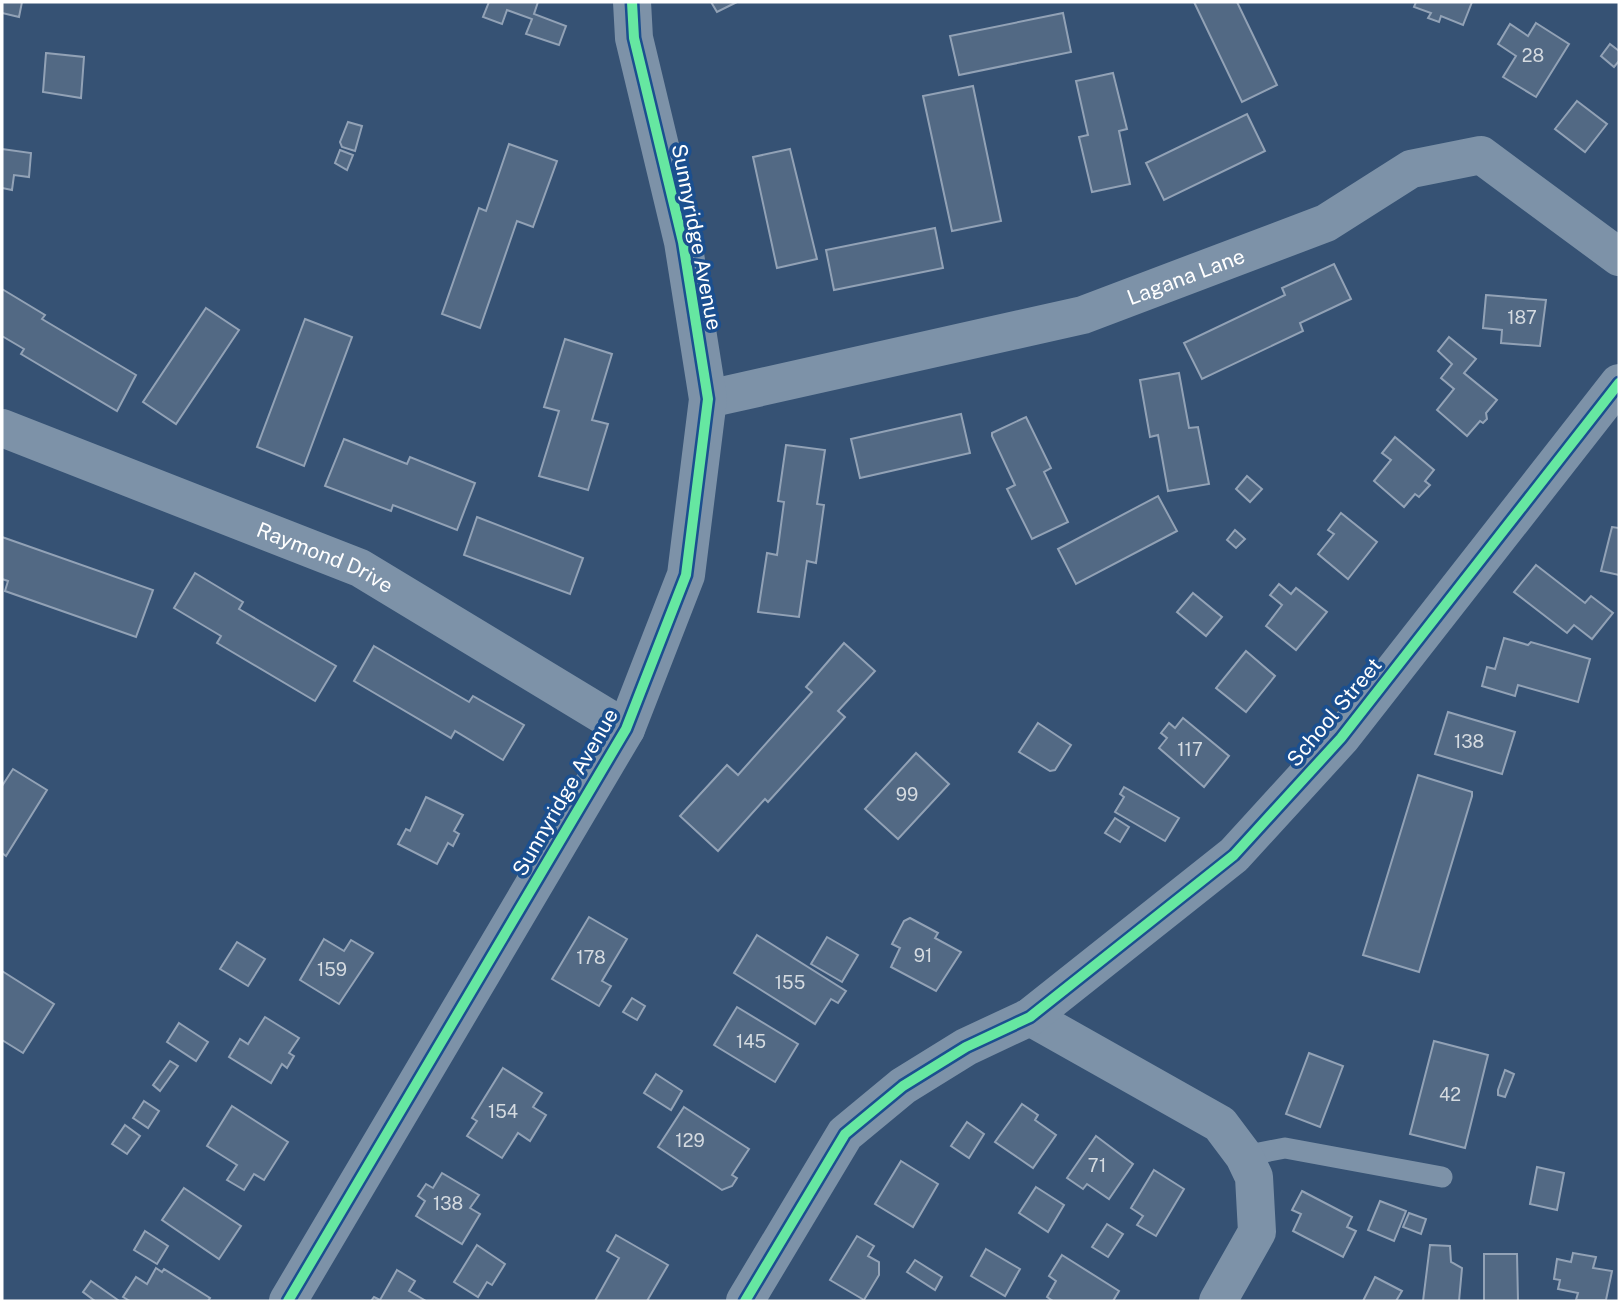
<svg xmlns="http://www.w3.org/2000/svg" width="1621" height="1303" viewBox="0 0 1621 1303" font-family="'Public Sans',sans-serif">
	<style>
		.building { fill: #526984; stroke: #92a2b6; stroke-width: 2 }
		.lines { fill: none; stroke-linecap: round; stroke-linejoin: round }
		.lane { stroke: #7d92a8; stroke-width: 21 }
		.street { stroke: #7d92a8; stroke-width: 38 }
		.cycleway-casing { stroke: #1b4f8f; stroke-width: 15 }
		.cycleway { stroke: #66e7a1; stroke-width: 10 }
		.labels { text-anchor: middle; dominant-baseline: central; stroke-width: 7; stroke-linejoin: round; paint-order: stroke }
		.number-label { font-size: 18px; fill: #d4dae0 }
		.street-label { font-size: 21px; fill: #fff; stroke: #1b4f8f }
	</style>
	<rect width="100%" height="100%" fill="#365274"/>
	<!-- building -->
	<g class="building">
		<path d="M2,2h20l-3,15 -17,-4z"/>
		<path d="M489,2h49l-4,12 32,12 -7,19 -33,-11 6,-15 -25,-9 -5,14 -19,-7z"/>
		<path d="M711,2h26l-20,10z"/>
		<path d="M1194,2h43l40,83 -35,17z"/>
		<path d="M1416,2h56l-9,23 -22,-9 -2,6 -11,-4 3,-5 -17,-6z"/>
		<path d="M1063,13l8,39 -112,23 -9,-39z"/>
		<path d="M1536,23l33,21 -33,53 -33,-20 13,-21 -18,-12 12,-20 18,12z"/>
		<path d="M1610,44l9,7v10l-5,6 -13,-11z"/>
		<path d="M46,53l38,4 -3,41 -38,-6z"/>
		<path d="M1113,73l14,56 -8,2 11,53 -38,8 -13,-55 9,-2 -12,-54z"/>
		<path d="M973,86l28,135 -49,10 -29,-135z"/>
		<path d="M1577,101l30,23 -22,28 -30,-23z"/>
		<path d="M1247,114l18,37 -101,49 -18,-37z"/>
		<path d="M348,122l14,4 -7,25 -13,-4 -2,-5z"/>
		<path d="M509,144l48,17 -24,66 -16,-6 -37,107 -38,-14 37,-106 7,3z"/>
		<path d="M2,149l29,4 -2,24 -15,-2 -2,15 -10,-2z"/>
		<path d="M790,149l27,110 -40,9 -24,-111z"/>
		<path d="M340,150l13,5 -6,15 -12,-7z"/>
		<path d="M935,228l8,40 -109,22 -8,-40z"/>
		<path d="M1334,264l17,35 -51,24 3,8 -101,48 -18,-36 101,-48 -3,-7z"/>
		<path d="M2,289l43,26 -3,4 94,56 -19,36 -96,-57 3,-5 -22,-13z"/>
		<path d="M1486,295l60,5 -6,46 -39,-3 1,-13 -19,-2z"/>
		<path d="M206,308l33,22 -63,94 -33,-22z"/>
		<path d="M305,319l47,18 -48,129 -47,-19z"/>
		<path d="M1449,337l27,22 -12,14 33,27 -11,13 1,6 -4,4 -3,-2 -13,15 -30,-26 17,-21 -13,-11 11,-14 -14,-13z"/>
		<path d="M565,339l47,15 -20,66 16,4 -20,66 -49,-14 20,-65 -15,-4z"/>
		<path d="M1179,373l10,55 9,-1 11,57 -41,7 -10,-56 -8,2 -10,-57z"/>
		<path d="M961,414l9,39 -110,25 -9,-39z"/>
		<path d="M1026,417l25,51 -7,4 24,50 -36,17 -25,-50 8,-4 -23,-49v-3z"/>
		<path d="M1395,437l39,33 -9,11 5,4 -11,12 -4,-3 -11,13 -30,-26 17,-21 -9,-7z"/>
		<path d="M344,439l63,25 3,-7 65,26 -18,47 -64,-25 -2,6 -66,-25z"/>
		<path d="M786,445l39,5 -8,54 7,1 -8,58 -9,-2 -8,56 -41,-5 9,-59 10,2 7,-53 -6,-1z"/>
		<path d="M1247,476l15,13 -12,13 -14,-13z"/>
		<path d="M1158,496l19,35 -101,53 -18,-35z"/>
		<path d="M1341,513l36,29 -29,37 -30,-25 16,-20 -6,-4z"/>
		<path d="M477,517l106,41 -13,36 -106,-39z"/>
		<path d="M1612,527l7,1v47l-18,-4z"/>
		<path d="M1235,530l10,9 -9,9 -9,-8z"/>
		<path d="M2,537l151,53 -17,47 -131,-46 3,-10 -6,-2z"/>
		<path d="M1536,565l49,38 6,-7 22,17 -21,26 -18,-14 -7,8 -53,-41z"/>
		<path d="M195,573l48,29 -4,7 97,57 -21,35 -98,-58 4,-7 -47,-28z"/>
		<path d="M1279,584l12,10 5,-6 31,24 -31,38 -30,-24 16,-21 -12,-10z"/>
		<path d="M1193,593l29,24 -16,19 -29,-24z"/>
		<path d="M1504,638l24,7 3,-3 59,17 -12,43 -60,-17 -3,11 -33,-10 5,-19 8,2z"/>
		<path d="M844,643l31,28 -37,40 7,6 -77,85 -3,-3 -47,52 -38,-35 47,-51 11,10 74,-83 -6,-5z"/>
		<path d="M374,646l95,56 4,-6 51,29 -21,35 -48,-29 -4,7 -97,-57z"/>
		<path d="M1246,651l29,25 -29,36 -30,-24z"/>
		<path d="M1448,712l67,20 -13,42 -67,-20z"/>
		<path d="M1183,718l46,38 -25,31 -45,-39 8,-10 -6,-5 8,-10 6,5z"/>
		<path d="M1038,723l33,22 -16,25 -5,1 -31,-19z"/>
		<path d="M916,753l33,31 -51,55 -33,-30z"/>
		<path d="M13,769l34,21 -41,66 -4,-3v-67z"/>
		<path d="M1418,775l54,17v4l-53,176 -56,-17z"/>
		<path d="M1124,787l55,31 -14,23 -50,-29 9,-15 -4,-3z"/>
		<path d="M426,797l37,18 -9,16 5,3 -6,12 -5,-3 -11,21 -39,-20 8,-15 4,2z"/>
		<path d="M1115,818l14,9 -9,15 -15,-9z"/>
		<path d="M589,917l38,22 -25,42 9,5 -12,20 -47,-27z"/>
		<path d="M910,918l28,15 -3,5 26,14 -25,39 -45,-24 9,-19 -8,-4 12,-23z"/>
		<path d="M757,935l89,56 -8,12 -7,-4 -16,25 -81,-51z"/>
		<path d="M827,937l31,18 -16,27 -31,-18z"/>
		<path d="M324,939l20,12 7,-11 22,13 -34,51 -39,-24z"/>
		<path d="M237,942l28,17 -17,27 -28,-17z"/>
		<path d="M2,971l52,33 -31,49 -21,-13z"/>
		<path d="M632,998l13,8 -8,14 -14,-8z"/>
		<path d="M737,1007l61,37 -23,38 -61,-37z"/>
		<path d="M265,1017l34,21 -10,15 5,3 -7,12 -5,-4 -11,19 -42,-26 11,-18 8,5z"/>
		<path d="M179,1023l29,19 -12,19 -29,-19z"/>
		<path d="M1434,1041l54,14 -23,93 -55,-14z"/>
		<path d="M1309,1053l34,13 -23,61 -34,-13z"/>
		<path d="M170,1061l8,5 -18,25 -7,-6z"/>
		<path d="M503,1068l39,25 -9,14 13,8 -16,26 -12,-8 -16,25 -35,-22 10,-15 -5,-3z"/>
		<path d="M1505,1070l9,4 -9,23 -7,-2v-5z"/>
		<path d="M656,1074l26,17 -11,19 -27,-17z"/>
		<path d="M144,1101l15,10 -11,17 -15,-10z"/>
		<path d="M1022,1104l16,11 -3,5 21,15 -23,33 -38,-26z"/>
		<path d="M232,1106l56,36 -24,38 -10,-6 -10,16 -17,-10 10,-15 -30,-19z"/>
		<path d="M684,1107l65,42 -17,26 5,3 -5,8 -10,4 -64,-43z"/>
		<path d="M967,1122l17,12 -15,24 -18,-12z"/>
		<path d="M125,1125l15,11 -13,18 -15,-10z"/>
		<path d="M1096,1136l37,28 -24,35 -22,-15 -4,5 -16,-11z"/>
		<path d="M901,1161l37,23 -25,43 -38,-23z"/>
		<path d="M1537,1167l27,6 -7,37 -27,-6z"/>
		<path d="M1154,1170l30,19 -28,47 -19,-11 6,-9 -12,-8z"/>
		<path d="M442,1173l37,22 -9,13 10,6 -18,30 -46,-28 9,-15 -7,-5 8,-12 7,4z"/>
		<path d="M1036,1187l28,18 -16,27 -29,-19z"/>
		<path d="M184,1188l57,38 -22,33 -57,-39z"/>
		<path d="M1302,1191l50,26 -5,10 9,4 -13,26 -50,-26 8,-17 -9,-4z"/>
		<path d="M1380,1201l26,10 -12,30 -26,-11z"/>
		<path d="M1409,1213l17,6 -5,15 -18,-7z"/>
		<path d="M1107,1224l16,10 -15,23 -16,-10z"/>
		<path d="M145,1231l23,15 -11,18 -23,-14z"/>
		<path d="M616,1235l52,30 -21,36h-52l24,-43 -12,-7z"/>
		<path d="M857,1236l17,10 -6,10 11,6v13l-15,25 -34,-20z"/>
		<path d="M477,1245l28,19 -13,21 -5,-3 -9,15 -24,-15z"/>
		<path d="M1430,1245l20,1 1,16 11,6 -3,33h-36z"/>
		<path d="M986,1249l34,20 -15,27 -34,-20z"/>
		<path d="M1573,1253l23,4 -3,11 19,3 -6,29h-30l2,-7 -20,-4 2,-9 -6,-1 3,-20 14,3z"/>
		<path d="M1484,1254h33l1,47h-34z"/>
		<path d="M1062,1255l57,36 -6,10h-60l-6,-4 9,-16 -7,-5z"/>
		<path d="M915,1260l27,17 -7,13 -28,-18z"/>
		<path d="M156,1268l6,4 2,-3 46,29 -2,3h-78l-7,-4 13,-20 11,7z"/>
		<path d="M397,1270l18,11 -6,10 17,10h-55l3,-4 6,3z"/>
		<path d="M1375,1277l27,14 -6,10h-33z"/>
		<path d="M91,1281l27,19 -2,1h-21l-12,-9z"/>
	</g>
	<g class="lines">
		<!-- lane -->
		<path class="lane" d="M1244,1156l41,-8 157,29"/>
		<!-- street -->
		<g class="street">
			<path id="s1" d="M708,399l375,-84 243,-92 85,-54 70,-14 138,102"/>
			<path id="s2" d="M2,428l358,140 266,161"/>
			<path d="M1030,1017l190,107 24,32 10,21 3,55 -39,69"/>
			<path d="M288,1301l338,-572 60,-154 22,-176 -25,-157 -49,-204 -2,-36"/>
			<path d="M745,1301l100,-167 58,-48 63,-39 64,-30 204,-162 107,-117 278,-355"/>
		</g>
		<!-- cycleway casing -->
		<g class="cycleway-casing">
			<g id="cycleway">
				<path d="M288,1301l338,-572 60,-154 22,-176 -25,-157 -49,-204 -2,-36"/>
				<path d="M745,1301l100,-167 58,-48 63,-39 64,-30 204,-162 107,-117 278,-355"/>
			</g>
		</g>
		<!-- cycleway -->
		<use href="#cycleway" class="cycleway"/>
	</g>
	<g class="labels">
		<!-- number labels -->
		<g class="number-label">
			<text x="1533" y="55">28</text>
			<text x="1522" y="317">187</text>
			<text x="1469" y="741">138</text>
			<text x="1190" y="749">117</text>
			<text x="907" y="794">99</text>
			<text x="923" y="955">91</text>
			<text x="591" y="957">178</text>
			<text x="332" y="969">159</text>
			<text x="790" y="982">155</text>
			<text x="751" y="1041">145</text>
			<text x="1450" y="1094">42</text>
			<text x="503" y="1111">154</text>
			<text x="690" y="1140">129</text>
			<text x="1097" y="1165">71</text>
			<text x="448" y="1203">138</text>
		</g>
		<!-- street labels -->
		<g class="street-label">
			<text transform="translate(697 237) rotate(79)">Sunnyridge Avenue</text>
			<text stroke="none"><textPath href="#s1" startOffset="494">Lagana Lane</textPath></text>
			<text stroke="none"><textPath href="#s2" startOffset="348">Raymond Drive</textPath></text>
			<text transform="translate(1334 712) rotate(-50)">School Street</text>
			<text transform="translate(565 792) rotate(-60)">Sunnyridge Avenue</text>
		</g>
	</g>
	<!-- border -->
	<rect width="1621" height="1303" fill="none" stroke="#ffffff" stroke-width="7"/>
</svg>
